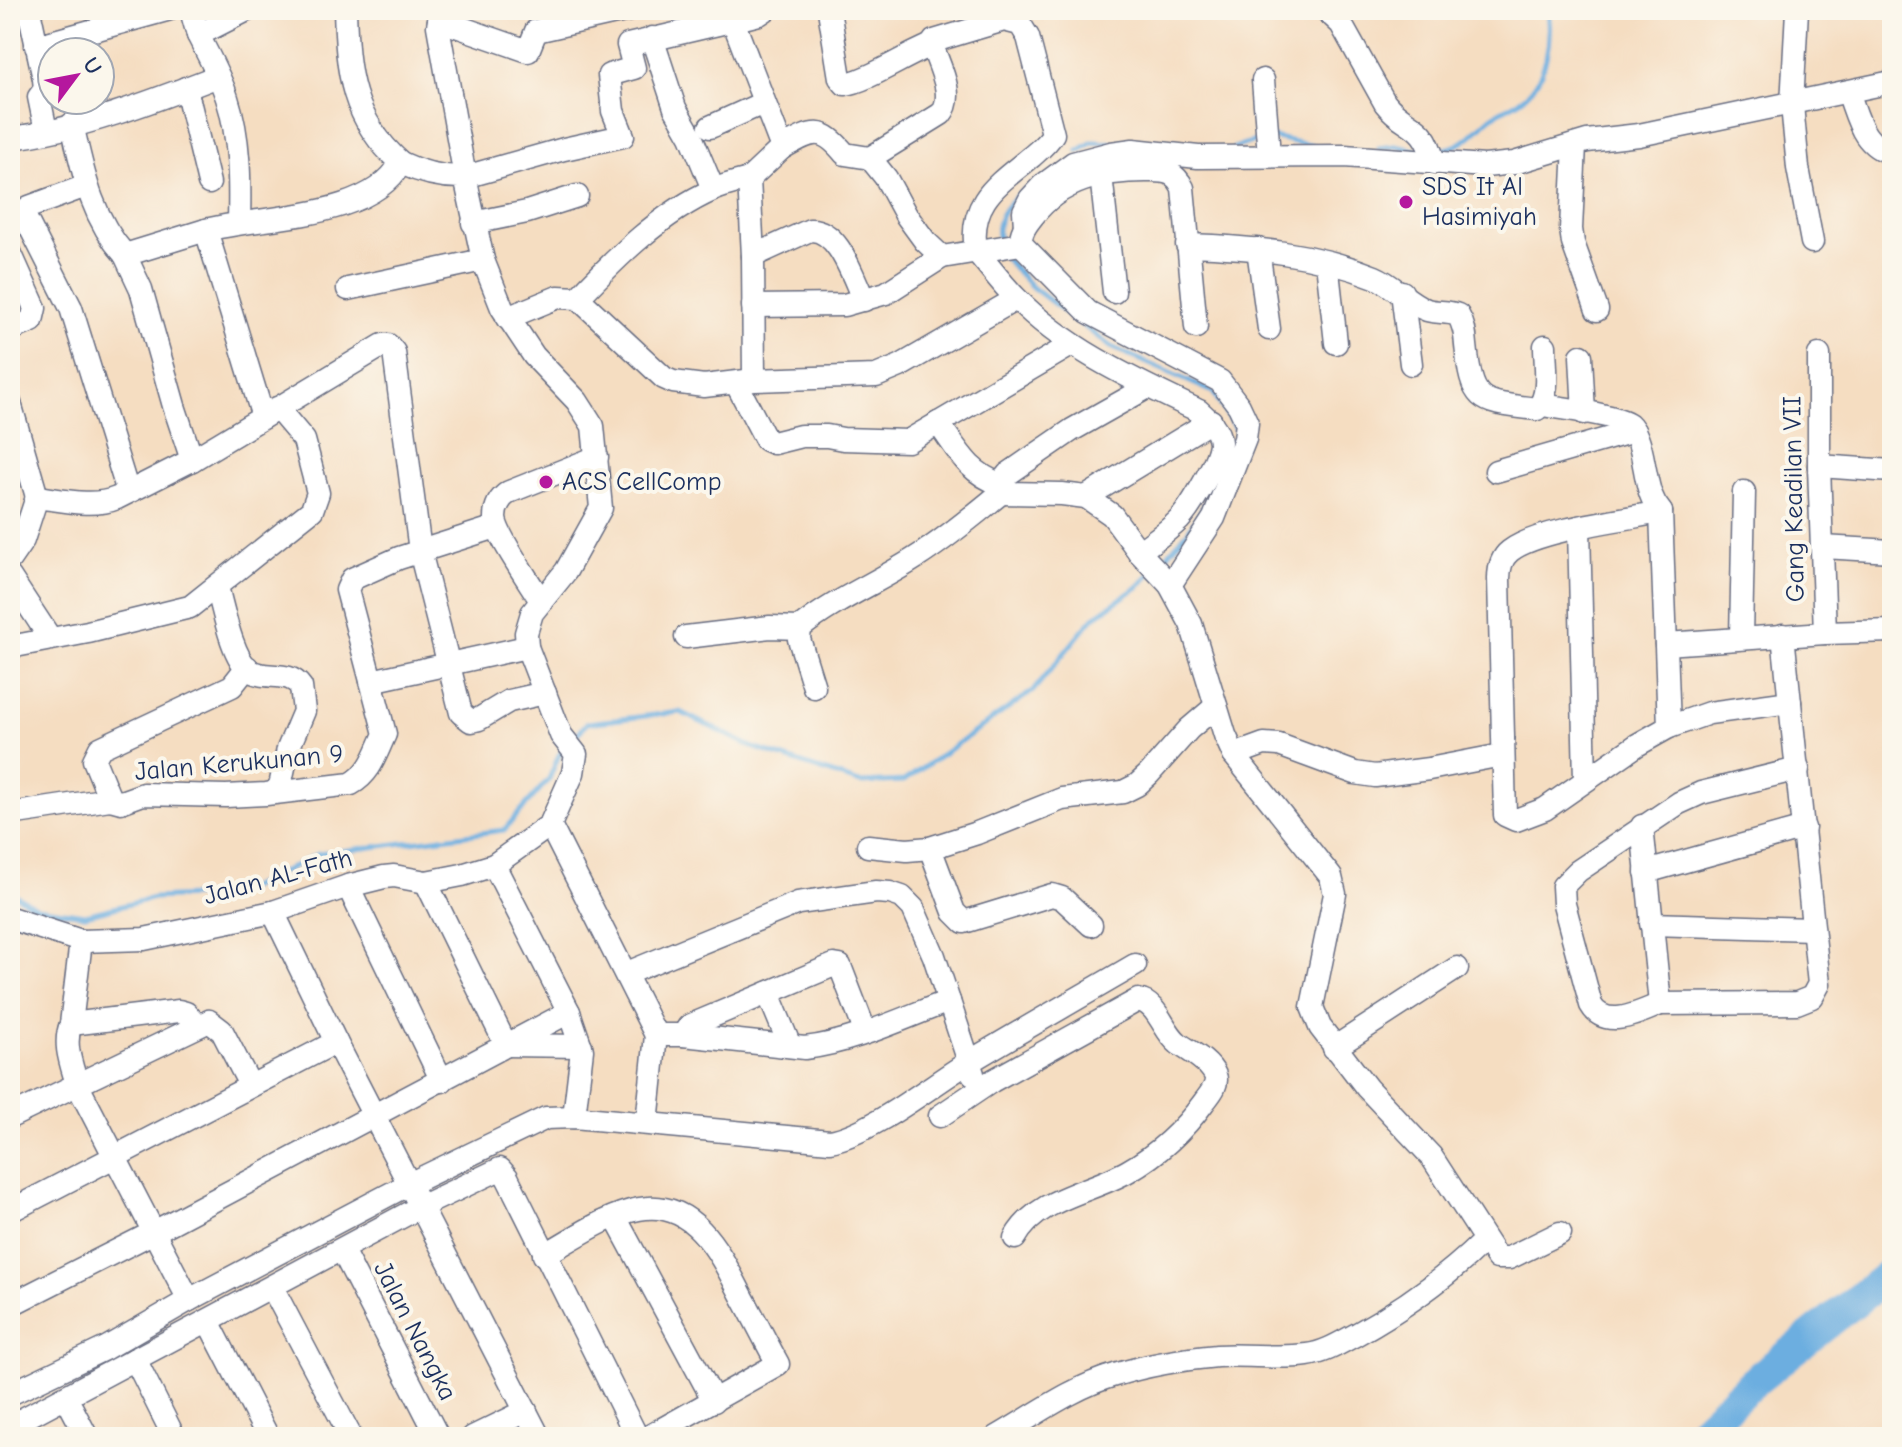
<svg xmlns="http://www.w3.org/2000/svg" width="1902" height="1447" viewBox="0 0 1902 1447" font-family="'Comic Neue',sans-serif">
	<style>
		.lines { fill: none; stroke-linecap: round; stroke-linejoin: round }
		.stream { stroke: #6caee0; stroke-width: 5 }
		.river { stroke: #6caee0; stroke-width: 32 }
		.minor-casing { stroke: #676c81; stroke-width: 25 }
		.minor { stroke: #fff; stroke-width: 22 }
		.poi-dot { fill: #b5179e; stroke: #fbf7ec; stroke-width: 3 }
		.labels { text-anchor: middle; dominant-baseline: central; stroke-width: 8; stroke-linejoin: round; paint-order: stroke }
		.poi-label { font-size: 26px; fill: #1b2f5e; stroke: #fbf7ec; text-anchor: start }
		.street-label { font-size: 26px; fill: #1b2f5e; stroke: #fbf7ec }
	</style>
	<rect width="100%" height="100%" fill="#fbf7ec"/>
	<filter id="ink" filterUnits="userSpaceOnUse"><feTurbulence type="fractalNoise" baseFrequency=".0125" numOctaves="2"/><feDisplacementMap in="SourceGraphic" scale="16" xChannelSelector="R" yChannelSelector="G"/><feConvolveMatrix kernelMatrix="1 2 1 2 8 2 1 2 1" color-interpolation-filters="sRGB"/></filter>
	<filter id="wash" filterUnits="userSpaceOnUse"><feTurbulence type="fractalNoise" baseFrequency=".006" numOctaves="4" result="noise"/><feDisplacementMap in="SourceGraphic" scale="32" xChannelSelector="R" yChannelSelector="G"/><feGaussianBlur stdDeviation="1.8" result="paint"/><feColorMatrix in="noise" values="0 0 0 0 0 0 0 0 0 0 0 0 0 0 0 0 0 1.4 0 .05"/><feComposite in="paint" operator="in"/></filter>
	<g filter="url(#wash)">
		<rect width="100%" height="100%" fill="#f5ddc1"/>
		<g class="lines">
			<!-- stream -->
			<g class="stream">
				<path d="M1272,137l41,9"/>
				<path d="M1234,148l29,-10"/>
				<path d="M1379,148l16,-2 25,5"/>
				<path d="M1438,150c25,-2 34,-16 52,-32 10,-8 23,-12 33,-20 24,-19 29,-59 25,-88"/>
				<path d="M1078,151l15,-9 17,1"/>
				<path d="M999,240c-6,-22 9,-38 26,-50"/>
				<path d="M1003,253l2,5 27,29 79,60 102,45 24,40"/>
				<path d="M1159,565l29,-34 24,-38"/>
				<path d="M572,740l15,-17 93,-11 72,35 108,36 44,-2 129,-90 60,-73 46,-32 13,-14"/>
				<path d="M10,892l27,16 48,7 69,-17 84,-4 80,-40 186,-24 45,-51 10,-24 6,-7"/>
			</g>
			<!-- river -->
			<path class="river" d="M1695,1437l57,-54 140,-111"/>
		</g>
	</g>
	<g filter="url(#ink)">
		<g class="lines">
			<!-- minor casing -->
			<g class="minor-casing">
				<g id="minor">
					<path d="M29,10l15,69 1,10 -6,8 7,34"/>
					<path d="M191,10l7,25"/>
					<path d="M345,10c2,62 6,109 56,153"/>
					<path d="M441,10l-3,16 27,151 99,-28 59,-13 -10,-25 -4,-36 25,-7 -6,-23 107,-25"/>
					<path d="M765,10l-6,4 -24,6v6l47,122c31,-17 39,-23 63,6l25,4 16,20 20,37 19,26 17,16 79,-13"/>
					<path d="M829,10l11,68 5,6c21,-2 63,-30 87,-39"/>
					<path d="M1326,10l15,14 44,79c21,27 39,16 49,60"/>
					<path d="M1797,10l-5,95 6,63 14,74"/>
					<path d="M439,20l89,31 8,-20 93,-21"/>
					<path d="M652,38l23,70 16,28 22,53"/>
					<path d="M36,46l131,-36"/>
					<path d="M1263,80l6,75"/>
					<path d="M186,88l23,95"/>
					<path d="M1848,92c10,26 14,54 44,61"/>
					<path d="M72,124c11,48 19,93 53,131"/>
					<path d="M715,125l-5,2 53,-24"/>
					<path d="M10,138c66,-7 146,-38 208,-62"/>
					<path d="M1575,145l-4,84 2,14 24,67"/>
					<path d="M870,158l71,-44c15,-18 -2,-48 -9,-69l2,-4 70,-21 16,4 8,13 25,97c-5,9 -14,16 -22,23 -34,28 -63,45 -55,94"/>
					<path d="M1101,175l13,117"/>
					<path d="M86,186l-57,21 -4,4v6l46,91 57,184"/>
					<path d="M239,223c1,-41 1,-85 -12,-125 -7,-22 -19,-43 -29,-63l49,-25"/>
					<path d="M473,223l54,-11 50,-16"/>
					<path d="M1025,227l-1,-16 6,-12 13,-14 30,-22 38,-10 22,-3 65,7 146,-1 141,10 29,-3 73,-22 52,-6 253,-53"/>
					<path d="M1187,245c64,2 128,8 188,32 19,8 33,26 52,33 10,3 21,1 31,5 6,10 7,18 8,30 6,60 14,57 71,64 14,-14 8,-44 8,-63"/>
					<path d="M1258,249l11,80"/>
					<path d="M976,251c13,15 25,32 40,47 51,52 118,82 183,113 9,8 20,18 21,31 0,17 -29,65 -41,78 -12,12 -27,22 -40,32"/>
					<path d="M10,252l25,56 -3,13 -22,9"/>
					<path d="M753,256l57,-26c29,-1 43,48 54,70"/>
					<path d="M1327,262l9,81"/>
					<path d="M348,289l135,-29"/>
					<path d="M1402,292l9,72"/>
					<path d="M578,298c39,-41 83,-85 135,-108 11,-5 24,-8 36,-11"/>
					<path d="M753,306l91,-1 42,-12 56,-36"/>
					<path d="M507,318l51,-21 20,1 86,80 9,4 31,4 50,-6 122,-4 24,-10 116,-67"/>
					<path d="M1819,355v111l6,167"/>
					<path d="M1581,356l3,57"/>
					<path d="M754,380l-1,-124 -4,-77 33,-31"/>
					<path d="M736,383l30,57 7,3 28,-7h26l16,3 65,2 163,-96"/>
					<path d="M10,403l27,94"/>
					<path d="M1542,405c17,3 75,10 87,19 9,8 13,29 15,41 4,19 5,33 17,47l8,215"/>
					<path d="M938,423c20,27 29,49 62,61l1,9 61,1 24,3 26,18 27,37 31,33 21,39 34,111 9,20 97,122 4,17 -23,113 8,20 47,61 64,68 66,102h12l51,-25"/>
					<path d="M192,460l-18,-54 -33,-117 -16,-34 81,-25"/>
					<path d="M1819,466l73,5"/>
					<path d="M1496,471l138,-40"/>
					<path d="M1000,484l8,-10 64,-44 76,-43"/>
					<path d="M37,497c25,3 56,11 80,1l75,-38 191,-115h5l6,7 26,199 41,162 10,8 8,-2 30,-18 36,-8"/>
					<path d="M1086,497l125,-76"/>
					<path d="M1661,512c-36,7 -125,18 -151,39 -9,7 -11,18 -11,28l6,236 11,5 29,-11 92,-64 32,-18 40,-14 81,-11"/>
					<path d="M1579,527l6,253"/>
					<path d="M1823,547l69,4"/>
					<path d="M10,559l13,-19 14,-43"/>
					<path d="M10,577l40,61"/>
					<path d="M1170,585l44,-67 31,-79 2,-16 -8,-17 -19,-25 -132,-69 -67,-68c-1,-12 5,-19 12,-28 27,-36 70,-45 113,-45 8,0 17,-1 25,3 6,3 9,8 12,14l13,139"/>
					<path d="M217,587c6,21 15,70 32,83 16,11 40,-1 52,17l3,24 -16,38 -8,37 -6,6"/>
					<path d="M541,601c-10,-17 -45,-66 -46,-83 0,-11 5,-20 14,-26l88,-35"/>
					<path d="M686,637l84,-10 30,1"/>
					<path d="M1741,638l3,-146"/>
					<path d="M1666,644l159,-11 67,-2"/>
					<path d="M10,647l78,-15 102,-25 122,-97 6,-17 -14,-53 -27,-32"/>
					<path d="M247,667l-15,19 -132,62 -6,12 16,39 11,3 22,-8 83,2 40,-2 85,-10c20,-11 25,-31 34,-50l-38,-144 5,-11 47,-21 97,-31"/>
					<path d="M371,681l156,-34"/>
					<path d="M814,687l-15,-48 1,-11c36,-29 79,-46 117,-71 30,-19 57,-42 84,-64"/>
					<path d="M1234,755l30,-11 15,1 76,28 20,3 54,-7 73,-14"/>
					<path d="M10,814l100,-15"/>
					<path d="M550,825l106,210h27l122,13c49,-6 98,-30 144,-47"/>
					<path d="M1642,826l18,178 137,-1 15,-6 7,-13 -36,-349"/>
					<path d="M868,846l39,4 23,-2 47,-15 85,-34 61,-7 14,-7 12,-11 40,-45 27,-23"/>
					<path d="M930,848l24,64 10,10 88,-27 10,3 29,27"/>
					<path d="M494,865l75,147 13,38 -8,67"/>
					<path d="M1646,872l158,-44"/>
					<path d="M426,882l80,163 75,1"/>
					<path d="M348,886l94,195"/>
					<path d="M273,912l63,130 203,395"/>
					<path d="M10,918l71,23 63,-2 129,-27 75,-26 36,-9 10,-1 32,6 36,-7 32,-10 56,-40 23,-52 3,-19 -15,-19 -34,-88 -1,-14 6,-20 34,-42 35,-63 -8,-82 -16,-25 -43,-45 -32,-48 -19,-48 -18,-83c-24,1 -43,-4 -64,-14 -32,57 -137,52 -195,67l57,187"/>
					<path d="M1651,924l161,5"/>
					<path d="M81,941l-10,83c-8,20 0,39 6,60l112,216"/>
					<path d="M627,973l171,-70 78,-11 14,1 12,4 11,11 21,48 39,118"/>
					<path d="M768,993l22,53"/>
					<path d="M1660,1004c-21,9 -55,26 -69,1l-27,-101 -1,-18 15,-15 101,-68 22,-10 97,-24"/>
					<path d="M71,1024l108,-13 7,2 12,13"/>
					<path d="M683,1035l6,-9 145,-61 6,1 25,65"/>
					<path d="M1334,1048l123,-80"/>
					<path d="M940,1116l52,-35 146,-81c20,3 25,31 40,43 11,8 31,18 37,32 4,10 -5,19 -11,27 -21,29 -44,51 -76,69 -38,22 -90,26 -113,67"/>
					<path d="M10,1117l199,-96 13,10 28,54"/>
					<path d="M647,1123l9,-88"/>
					<path d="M10,1211l326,-169"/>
					<path d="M615,1217l99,184"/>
					<path d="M342,1250l96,187"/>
					<path d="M544,1255c29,-16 62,-40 95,-46 57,-11 83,49 104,89 12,22 23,44 35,66l-130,73"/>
					<path d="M272,1287l79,150"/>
					<path d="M10,1305l144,-73 415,-220"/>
					<path d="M208,1321l60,116"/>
					<path d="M135,1359l39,78"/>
					<path d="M10,1394l96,-46 83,-48 220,-116 137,-66 28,-1 256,24c41,-7 101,-56 139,-79 55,-33 111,-65 166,-97"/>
					<path d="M66,1397l21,40"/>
					<path d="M10,1426l410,-219 80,-38 7,8 130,260"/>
					<path d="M473,1437l53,-26"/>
					<path d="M997,1437c38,-22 76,-50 118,-62 32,-10 69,-16 102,-19 30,-2 60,3 90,-1 18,-2 35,-13 50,-21 47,-26 89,-56 127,-93"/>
				</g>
			</g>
			<!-- minor -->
			<use href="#minor" class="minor"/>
		</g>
	</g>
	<!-- markers -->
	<g class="poi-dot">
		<circle cx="1406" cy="202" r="8"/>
		<circle cx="546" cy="482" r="8"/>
	</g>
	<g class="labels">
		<!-- poi labels -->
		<g class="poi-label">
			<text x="1422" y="187">SDS It Al<tspan x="1422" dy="30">Hasimiyah</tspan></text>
			<text x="562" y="482">ACS CellComp</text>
		</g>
		<!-- street labels -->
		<g class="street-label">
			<text transform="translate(1794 499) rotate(-91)">Gang Keadilan VII</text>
			<text transform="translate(239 763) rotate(-5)">Jalan Kerukunan 9</text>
			<text transform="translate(278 877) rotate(-15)">Jalan AL-Fath</text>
			<text transform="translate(415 1331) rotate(63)">Jalan Nangka</text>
		</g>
	</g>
	<!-- margin -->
	<rect width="1902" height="1447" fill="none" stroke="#fbf7ec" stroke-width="40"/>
	<!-- north arrow -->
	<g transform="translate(76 76) rotate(58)"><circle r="38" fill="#fbf7ec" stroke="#a1a7b3" stroke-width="2"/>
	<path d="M0-6L14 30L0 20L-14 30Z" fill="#b5179e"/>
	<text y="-12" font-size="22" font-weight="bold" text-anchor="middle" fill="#1b2f5e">U</text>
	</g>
</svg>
